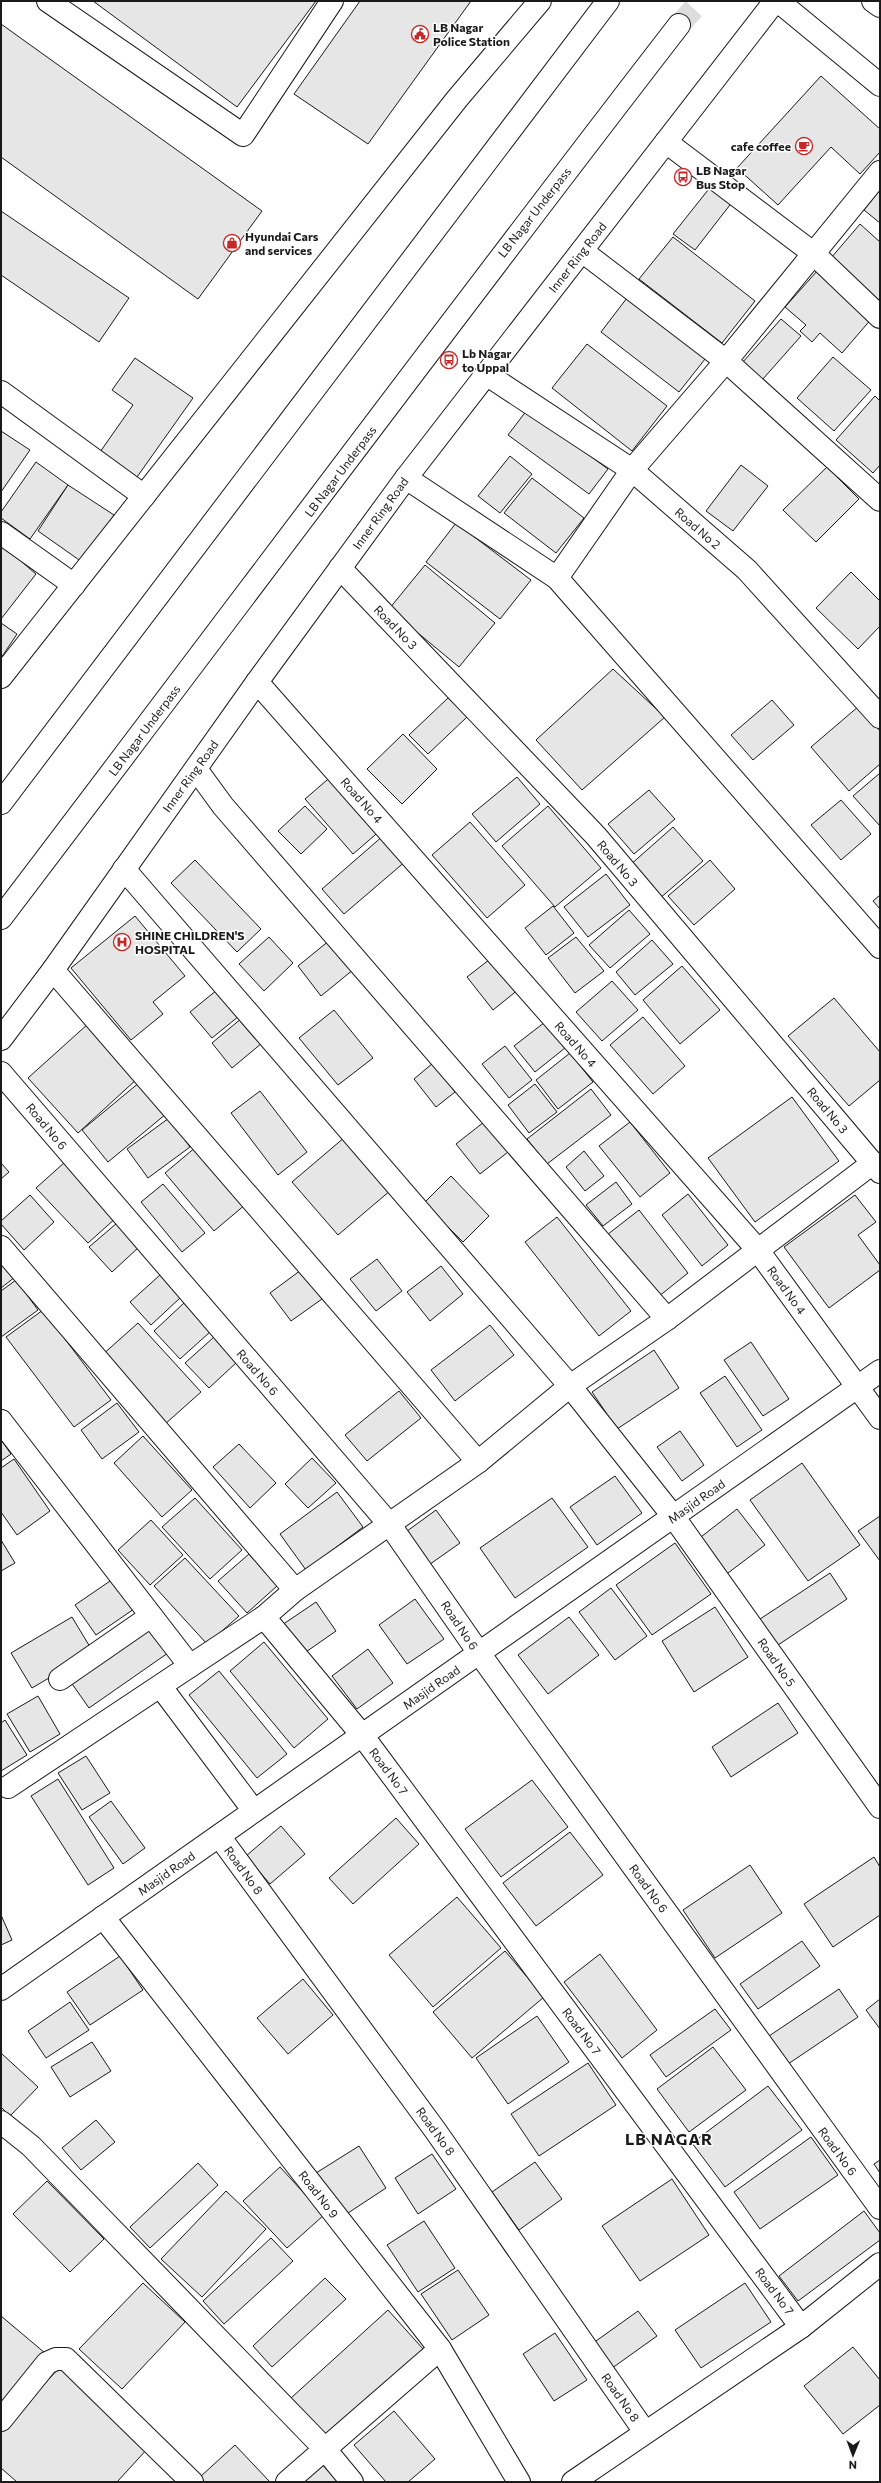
<svg xmlns="http://www.w3.org/2000/svg" width="881" height="2483" viewBox="0 0 881 2483" font-family="Commissioner,sans-serif">
	<style>
		.building { fill: #e6e6e6; stroke: #1a1a1a }
		.lines { fill: none; stroke-linecap: round; stroke-linejoin: round }
		.highway-tunnel { stroke: #ddd; stroke-width: 22; stroke-dasharray: 22 11; stroke-linecap: butt }
		.minor-casing { stroke: #1a1a1a; stroke-width: 24 }
		.major-casing { stroke: #1a1a1a; stroke-width: 24 }
		.highway-casing { stroke: #1a1a1a; stroke-width: 24 }
		.minor { stroke: #fff; stroke-width: 22 }
		.major { stroke: #fff; stroke-width: 22 }
		.highway { stroke: #fff; stroke-width: 22 }
		.labels { text-anchor: middle; dominant-baseline: central; stroke-width: 3; stroke-linejoin: round; paint-order: stroke }
		.poi-label { font-size: 12px; font-weight: bold; fill: #1a1a1a; stroke: #fff; text-anchor: start }
		.street-label { font-size: 12px; fill: #1a1a1a; stroke: #fff }
		.district-label { font-size: 16px; font-weight: bold; letter-spacing: 1px; fill: #1a1a1a; stroke: #fff }
	</style>
	<rect width="100%" height="100%" fill="#fff"/>
	<!-- building -->
	<g class="building">
		<path d="M93,1h223l-79,106z"/>
		<path d="M360,1h111l-103,143 -74,-50z"/>
		<path d="M1,24l261,187 -64,88 -197,-142z"/>
		<path d="M821,76l59,53v23l-20,22 -29,-27 -53,58 -41,-37z"/>
		<path d="M712,185l21,16 -38,49 -22,-16z"/>
		<path d="M880,190v33l-16,-13z"/>
		<path d="M1,211l128,87 -30,44 -98,-67z"/>
		<path d="M860,224l20,18v59l-49,-43z"/>
		<path d="M673,237l82,64 -33,42 -83,-64z"/>
		<path d="M818,270l55,47 -31,36 -22,-20 -8,9 -12,-11 6,-6 -21,-18z"/>
		<path d="M630,294l79,60 -30,38 -78,-60z"/>
		<path d="M781,319l20,17 -39,44 -20,-17z"/>
		<path d="M587,344l80,62 -35,45 -80,-63z"/>
		<path d="M833,357l38,33 -37,41 -37,-33z"/>
		<path d="M135,358l58,40 -56,79 -37,-25 33,-47 -21,-15z"/>
		<path d="M875,396l5,5v64l-7,8 -37,-33z"/>
		<path d="M527,410l81,59 -19,25 -81,-59z"/>
		<path d="M1,431l29,19 -29,42z"/>
		<path d="M510,456l22,18 -32,39 -22,-17z"/>
		<path d="M36,462l32,23 -38,54 -29,-21v-6z"/>
		<path d="M741,465l27,21 -35,45 -27,-20z"/>
		<path d="M827,467l32,32 -43,43 -33,-32z"/>
		<path d="M532,478l52,40 -28,35 -52,-40z"/>
		<path d="M68,485l46,30 -32,47 -44,-31z"/>
		<path d="M456,523l75,57 -31,39 -74,-57z"/>
		<path d="M1,544l35,30 -35,45z"/>
		<path d="M425,565l70,58 -36,44 -70,-58z"/>
		<path d="M851,572l29,29v25l-22,23 -42,-41z"/>
		<path d="M1,623l16,11 -16,24z"/>
		<path d="M613,669l52,48 -83,73 -46,-50z"/>
		<path d="M448,698l19,19 -39,37 -19,-19z"/>
		<path d="M772,700l22,25 -41,35 -22,-25z"/>
		<path d="M859,706l21,25v33l-31,27 -38,-44z"/>
		<path d="M403,734l34,35 -35,35 -35,-35z"/>
		<path d="M880,773v53l-27,-30z"/>
		<path d="M334,774l48,55 -29,25 -48,-55z"/>
		<path d="M517,777l23,27 -44,38 -24,-28z"/>
		<path d="M649,790l26,29 -41,35 -26,-30z"/>
		<path d="M841,800l30,34 -30,26 -30,-35z"/>
		<path d="M305,806l22,23 -26,25 -23,-23z"/>
		<path d="M548,806l53,62 -46,39 -53,-61z"/>
		<path d="M470,822l55,63 -38,33 -55,-63z"/>
		<path d="M673,827l30,34 -44,38 -30,-33z"/>
		<path d="M384,835l23,25 -63,54 -22,-25z"/>
		<path d="M195,860l66,69 -24,23 -66,-69z"/>
		<path d="M710,860l25,29 -41,36 -26,-29z"/>
		<path d="M606,874l24,31 -42,32 -24,-30z"/>
		<path d="M880,895v14l-7,-8z"/>
		<path d="M553,906l21,27 -28,22 -21,-27z"/>
		<path d="M629,910l21,24 -40,34 -21,-23z"/>
		<path d="M135,916l50,60 -32,26 10,12 -32,26 -60,-72z"/>
		<path d="M269,937l24,26 -29,28 -25,-27z"/>
		<path d="M576,937l28,34 -29,22 -27,-35z"/>
		<path d="M330,940l24,29 -33,27 -23,-30z"/>
		<path d="M652,940l21,24 -38,31 -19,-23z"/>
		<path d="M494,956l25,33 -26,21 -26,-33z"/>
		<path d="M682,966l38,44 -40,34 -37,-44z"/>
		<path d="M612,981l26,29 -36,31 -26,-29z"/>
		<path d="M217,990l22,26 -27,22 -22,-26z"/>
		<path d="M834,998l46,54v28l-31,26 -61,-70z"/>
		<path d="M334,1010l39,48 -35,27 -39,-47z"/>
		<path d="M643,1017l42,49 -32,28 -43,-49z"/>
		<path d="M242,1018l20,25 -30,25 -20,-25z"/>
		<path d="M545,1022l20,26 -30,24 -21,-26z"/>
		<path d="M89,1023l49,55 -60,55 -50,-55z"/>
		<path d="M505,1046l27,34 -23,18 -27,-34z"/>
		<path d="M570,1053l23,29 -35,27 -22,-29z"/>
		<path d="M433,1063l22,29 -19,15 -22,-28z"/>
		<path d="M140,1082l26,32 -58,48 -26,-32z"/>
		<path d="M535,1084l22,28 -28,21 -21,-28z"/>
		<path d="M591,1089l20,26 -64,49 -20,-25z"/>
		<path d="M260,1091l47,61 -29,23 -47,-62z"/>
		<path d="M792,1097l47,64 -84,61 -47,-64z"/>
		<path d="M169,1118l21,29 -42,31 -21,-29z"/>
		<path d="M484,1122l24,30 -28,22 -24,-30z"/>
		<path d="M630,1122l40,51 -30,24 -41,-51z"/>
		<path d="M345,1137l46,53 -53,45 -46,-53z"/>
		<path d="M197,1146l49,58 -32,27 -49,-58z"/>
		<path d="M584,1151l20,25 -19,15 -19,-24z"/>
		<path d="M65,1162l52,55 -29,26 -52,-55z"/>
		<path d="M1,1163l8,9 -8,7z"/>
		<path d="M451,1176l38,40 -26,26 -39,-39z"/>
		<path d="M616,1182l16,22 -29,22 -17,-21z"/>
		<path d="M163,1184l42,49 -23,19 -41,-50z"/>
		<path d="M688,1194l40,51 -26,21 -40,-51z"/>
		<path d="M30,1195l24,27 -30,28 -23,-26v-3z"/>
		<path d="M855,1195l21,27 -18,13 22,30v5l-51,38 -45,-61z"/>
		<path d="M639,1210l49,63 -35,28 -50,-63z"/>
		<path d="M557,1217l74,94 -32,25 -74,-94z"/>
		<path d="M117,1223l22,24 -27,25 -23,-25z"/>
		<path d="M1,1259l14,18 -14,11z"/>
		<path d="M377,1259l25,32 -26,20 -26,-32z"/>
		<path d="M441,1266l22,28 -33,27 -23,-29z"/>
		<path d="M301,1270l21,29 -31,22 -21,-28z"/>
		<path d="M160,1275l20,23 -29,27 -21,-23z"/>
		<path d="M16,1280l22,30 -37,27v-46z"/>
		<path d="M184,1303l26,29 -30,27 -26,-28z"/>
		<path d="M43,1310l68,90 -37,27 -68,-90z"/>
		<path d="M138,1323l63,69 -37,33 -63,-69z"/>
		<path d="M490,1325l24,30 -59,46 -24,-31z"/>
		<path d="M214,1337l23,25 -28,26 -24,-25z"/>
		<path d="M751,1342l38,57 -26,17 -39,-56z"/>
		<path d="M654,1350l25,38 -62,41 -25,-37z"/>
		<path d="M725,1376l37,54 -25,17 -37,-54z"/>
		<path d="M399,1391l22,27 -54,43 -22,-26z"/>
		<path d="M117,1403l22,29 -37,27 -21,-29z"/>
		<path d="M680,1431l24,34 -22,16 -25,-34z"/>
		<path d="M143,1436l49,54 -30,27 -48,-54z"/>
		<path d="M1,1440l10,14 -10,7z"/>
		<path d="M239,1444l37,39 -26,25 -37,-41z"/>
		<path d="M312,1458l24,25 -28,25 -23,-24z"/>
		<path d="M14,1459l36,52 -33,24 -16,-23v-44z"/>
		<path d="M802,1463l58,82 -52,36 -58,-81z"/>
		<path d="M615,1476l27,37 -45,32 -27,-38z"/>
		<path d="M337,1492l26,35 -57,43 -26,-36z"/>
		<path d="M195,1498l47,52 -32,29 -48,-52z"/>
		<path d="M552,1498l36,49 -73,51 -35,-50z"/>
		<path d="M737,1509l28,36 -41,31 -27,-36z"/>
		<path d="M436,1510l24,33 -34,24 -23,-33z"/>
		<path d="M880,1516v45l-22,-30z"/>
		<path d="M151,1520l32,35 -33,30 -32,-35z"/>
		<path d="M1,1540l14,23 -14,8z"/>
		<path d="M675,1543l36,51 -59,41 -36,-50z"/>
		<path d="M249,1554l28,32 -30,27 -29,-32z"/>
		<path d="M185,1558l54,58 -32,28 -53,-58z"/>
		<path d="M830,1573l17,26 -72,48 -18,-26z"/>
		<path d="M113,1579l21,30 -38,26 -21,-30z"/>
		<path d="M611,1588l36,48 -32,24 -36,-48z"/>
		<path d="M415,1599l29,40 -37,25 -28,-39z"/>
		<path d="M316,1602l20,29 -33,23 -21,-29z"/>
		<path d="M715,1607l33,50 -54,35 -32,-51z"/>
		<path d="M72,1617l21,35 -61,36 -21,-35z"/>
		<path d="M569,1617l30,38 -51,39 -30,-39z"/>
		<path d="M147,1624l21,29 -79,55 -21,-30z"/>
		<path d="M264,1642l64,77 -34,29 -64,-77z"/>
		<path d="M368,1649l25,34 -36,26 -25,-33z"/>
		<path d="M219,1671l68,83 -30,24 -68,-83z"/>
		<path d="M38,1696l22,38 -30,18 -23,-38z"/>
		<path d="M778,1703l20,30 -67,44 -19,-30z"/>
		<path d="M5,1720l22,35 -26,16v-48z"/>
		<path d="M86,1756l24,37 -28,17 -24,-37z"/>
		<path d="M58,1779l56,89 -26,17 -57,-89z"/>
		<path d="M532,1780l36,47 -67,50 -36,-48z"/>
		<path d="M111,1801l34,47 -22,16 -34,-47z"/>
		<path d="M396,1818l23,26 -66,60 -24,-26z"/>
		<path d="M281,1826l24,28 -35,30 -24,-28z"/>
		<path d="M570,1832l33,43 -67,51 -33,-43z"/>
		<path d="M874,1857l6,10v48l-47,32 -29,-43z"/>
		<path d="M750,1865l32,48 -67,45 -32,-48z"/>
		<path d="M457,1897l44,51 -68,59 -44,-52z"/>
		<path d="M1,1915l11,25 -11,5z"/>
		<path d="M802,1941l18,25 -62,43 -18,-25z"/>
		<path d="M505,1951l39,46 -72,61 -39,-46z"/>
		<path d="M600,1954l57,76 -35,28 -58,-76z"/>
		<path d="M120,1956l23,34 -53,35 -23,-33z"/>
		<path d="M303,1979l30,36 -45,39 -31,-36z"/>
		<path d="M839,1989l19,28 -70,47 -19,-28z"/>
		<path d="M880,1999v30l-14,-19z"/>
		<path d="M70,2002l19,28 -43,28 -18,-27z"/>
		<path d="M715,2009l16,21 -65,47 -16,-22z"/>
		<path d="M537,2016l32,46 -61,42 -32,-46z"/>
		<path d="M92,2042l19,29 -41,26 -19,-30z"/>
		<path d="M713,2047l33,43 -57,42 -32,-43z"/>
		<path d="M1,2053l37,34 -28,29 -9,-9z"/>
		<path d="M588,2063l28,42 -77,51 -28,-42z"/>
		<path d="M768,2086l34,44 -77,57 -33,-44z"/>
		<path d="M96,2120l19,22 -34,28 -19,-22z"/>
		<path d="M811,2137l27,38 -78,54 -26,-37z"/>
		<path d="M359,2146l27,42 -41,27 -29,-42z"/>
		<path d="M432,2154l24,35 -38,25 -23,-36z"/>
		<path d="M880,2160v13l-6,-9z"/>
		<path d="M535,2162l27,37 -43,31 -27,-38z"/>
		<path d="M198,2163l20,22 -68,63 -20,-21z"/>
		<path d="M280,2167l44,48 -37,33 -44,-47z"/>
		<path d="M672,2179l37,56 -69,46 -38,-55z"/>
		<path d="M47,2181l57,58 -34,33 -57,-58z"/>
		<path d="M226,2191l40,38 -64,68 -41,-38z"/>
		<path d="M864,2211l16,22v7l-82,61 -19,-25z"/>
		<path d="M424,2221l31,47 -37,24 -31,-47z"/>
		<path d="M271,2238l22,23 -69,63 -21,-23z"/>
		<path d="M458,2270l31,45 -37,25 -31,-46z"/>
		<path d="M325,2278l21,21 -74,68 -19,-21z"/>
		<path d="M143,2283l42,39 -63,67 -43,-40z"/>
		<path d="M745,2283l26,39 -70,46 -26,-38z"/>
		<path d="M388,2310l36,40 -97,87 -36,-39z"/>
		<path d="M638,2311l19,25 -49,35 -19,-25z"/>
		<path d="M1,2316l44,37 -42,50 -2,-1z"/>
		<path d="M555,2333l32,47 -33,21 -31,-47z"/>
		<path d="M853,2347l27,33v25l-37,29 -39,-48z"/>
		<path d="M60,2367l88,81 -31,34h-100l-16,-14v-37z"/>
		<path d="M394,2411l41,48 -27,23h-22l-32,-37z"/>
		<path d="M235,2445l35,37h-65l-5,-5z"/>
		<path d="M321,2463l17,19h-39z"/>
	</g>
	<g class="lines">
		<!-- highway-tunnel -->
		<path class="highway-tunnel" d="M679,25l22,-24"/>
		<!-- minor casing -->
		<g class="minor-casing">
			<g id="minor">
				<path d="M48,1l195,134 89,-134"/>
				<path d="M778,1l102,84"/>
				<path d="M666,142l147,111 67,64"/>
				<path d="M582,251l144,110 154,139"/>
				<path d="M486,374l146,96 115,100 133,147"/>
				<path d="M1,392l143,104"/>
				<path d="M406,478l151,100 323,369"/>
				<path d="M1,533l73,52"/>
				<path d="M340,568l256,268 284,336"/>
				<path d="M557,578l75,-108 94,-109 154,-189"/>
				<path d="M257,682l500,567 123,169"/>
				<path d="M196,769l27,37 444,513"/>
				<path d="M124,869l446,517 103,130 207,291"/>
				<path d="M53,970l425,492"/>
				<path d="M1,1073l389,452 89,128 401,555"/>
				<path d="M1,1247l294,343"/>
				<path d="M1,1421l189,245 74,-49 31,-27 183,-128 92,-76 97,-67 206,-156"/>
				<path d="M264,1617l98,118 439,592"/>
				<path d="M60,1679l91,-63"/>
				<path d="M161,1687l93,124"/>
				<path d="M8,1787l182,-121"/>
				<path d="M219,1836l216,294 210,302"/>
				<path d="M103,1917l337,432 79,133"/>
				<path d="M1,1989l879,-618"/>
				<path d="M1,2122l30,24 293,302 28,34"/>
				<path d="M1,2420l46,-57 9,-4h10l126,123"/>
				<path d="M287,2482l153,-133"/>
				<path d="M573,2482l228,-155 79,-63"/>
			</g>
		</g>
		<!-- major casing -->
		<g class="major-casing">
			<g id="major">
				<path d="M1,677l456,-578 83,-98"/>
				<path d="M1,1039l52,-69 204,-288 149,-204 369,-477"/>
			</g>
		</g>
		<!-- highway casing -->
		<g class="highway-casing">
			<g id="highway">
				<path d="M873,1l7,5"/>
				<path d="M1,803l607,-802"/>
				<path d="M1,918c226,-297 449,-597 678,-893"/>
			</g>
		</g>
		<!-- minor -->
		<use href="#minor" class="minor"/>
		<!-- major -->
		<use href="#major" class="major"/>
		<!-- highway -->
		<use href="#highway" class="highway"/>
	</g>
	<!-- icons -->
	<defs>
		<g id="civic-ring" transform="scale(0.9)"><circle r="9.5" fill="#fff" stroke="#c62828" stroke-width="1.5"/><path d="M-.6-6.5H3V-4.5H.6V-3L4-1V1h2V6H-6V1h2V-1L-.6-3ZM-1.2 2.5V6h2.4V2.5Z" fill="#c62828"/></g>
		<g id="cafe-ring" transform="scale(0.9)"><circle r="9.5" fill="#fff" stroke="#c62828" stroke-width="1.5"/><path d="M-5.5-4.5H6V0H3Q3 3.5 0 3.5H-2.5Q-5.5 3.5-5.5 0ZM3-3.2v2h1.7v-2ZM-6 4.5H4V6H-6Z" fill="#c62828"/></g>
		<g id="bus-ring" transform="scale(0.9)"><circle r="9.5" fill="#fff" stroke="#c62828" stroke-width="1.5"/><path d="M-5-6H5V4H4V6H2V4H-2V6H-4V4H-5ZM-3.5-4V0h7V-4ZM-3.5 1.2v1.5H-2V1.2ZM2 1.2v1.5H3.5V1.2Z" fill="#c62828"/></g>
		<g id="shop-ring" transform="scale(0.9)"><circle r="9.5" fill="#fff" stroke="#c62828" stroke-width="1.5"/><path d="M-5-2.5h2.3a2.7 3.5 0 0 1 5.4 0H5L5.5 6h-11ZM-1.5-2.5h3a1.5 2.3 0 0 0-3 0Z" fill="#c62828"/></g>
		<g id="hospital-ring" transform="scale(0.9)"><circle r="9.5" fill="#fff" stroke="#c62828" stroke-width="1.5"/><path d="M-5-5h3v3.5h4V-5h3V5h-3V1.5h-4V5h-3Z" fill="#c62828"/></g>
	</defs>
	<g fill-rule="evenodd">
		<use href="#civic-ring" x="420" y="34"/>
		<use href="#cafe-ring" x="804" y="146"/>
		<use href="#bus-ring" x="683" y="177"/>
		<use href="#shop-ring" x="232" y="243"/>
		<use href="#bus-ring" x="449" y="360"/>
		<use href="#hospital-ring" x="122" y="942"/>
	</g>
	<g class="labels">
		<!-- poi labels -->
		<g class="poi-label">
			<text x="433" y="27">LB Nagar<tspan x="433" dy="14">Police Station</tspan></text>
			<text x="791" y="146" text-anchor="end">cafe coffee</text>
			<text x="696" y="170">LB Nagar<tspan x="696" dy="14">Bus Stop</tspan></text>
			<text x="245" y="236">Hyundai Cars<tspan x="245" dy="14">and services</tspan></text>
			<text x="462" y="353">Lb Nagar<tspan x="462" dy="14">to Uppal</tspan></text>
			<text x="135" y="935">SHINE CHILDREN'S<tspan x="135" dy="14">HOSPITAL</tspan></text>
		</g>
		<!-- street labels -->
		<g class="street-label">
			<text transform="translate(534 212) rotate(-52)">LB Nagar Underpass</text>
			<text transform="translate(577 257) rotate(-52)">Inner Ring Road</text>
			<text transform="translate(340 471) rotate(-53)">LB Nagar Underpass</text>
			<text transform="translate(380 513) rotate(-54)">Inner Ring Road</text>
			<text transform="translate(698 528) rotate(41)">Road No 2</text>
			<text transform="translate(396 627) rotate(46)">Road No 3</text>
			<text transform="translate(144 730) rotate(-53)">LB Nagar Underpass</text>
			<text transform="translate(190 776) rotate(-54)">Inner Ring Road</text>
			<text transform="translate(362 800) rotate(49)">Road No 4</text>
			<text transform="translate(618 863) rotate(50)">Road No 3</text>
			<text transform="translate(576 1044) rotate(49)">Road No 4</text>
			<text transform="translate(828 1110) rotate(50)">Road No 3</text>
			<text transform="translate(47 1126) rotate(50)">Road No 6</text>
			<text transform="translate(787 1290) rotate(54)">Road No 4</text>
			<text transform="translate(258 1372) rotate(49)">Road No 6</text>
			<text transform="translate(696 1501) rotate(-35)">Masjid Road</text>
			<text transform="translate(460 1625) rotate(56)">Road No 6</text>
			<text transform="translate(777 1662) rotate(55)">Road No 5</text>
			<text transform="translate(431 1687) rotate(-35)">Masjid Road</text>
			<text transform="translate(389 1771) rotate(53)">Road No 7</text>
			<text transform="translate(244 1870) rotate(54)">Road No 8</text>
			<text transform="translate(166 1873) rotate(-35)">Masjid Road</text>
			<text transform="translate(649 1888) rotate(54)">Road No 6</text>
			<text transform="translate(582 2031) rotate(53)">Road No 7</text>
			<text transform="translate(436 2131) rotate(54)">Road No 8</text>
			<text transform="translate(838 2151) rotate(54)">Road No 6</text>
			<text transform="translate(319 2194) rotate(52)">Road No 9</text>
			<text transform="translate(775 2291) rotate(53)">Road No 7</text>
			<text transform="translate(621 2397) rotate(55)">Road No 8</text>
		</g>
		<!-- district labels -->
		<g class="district-label">
			<text x="669" y="2138">LB NAGAR</text>
		</g>
	</g>
	<!-- border -->
	<rect width="881" height="2483" fill="none" stroke="#1a1a1a" stroke-width="4"/>
	<!-- north arrow -->
	<g transform="translate(853 2455) rotate(181)" stroke="#ffffff" stroke-width="3" paint-order="stroke">
	<path d="M0-3L7 15L0 10L-7 15Z" fill="#1a1a1a"/>
	<text y="-6" font-size="11" font-weight="bold" text-anchor="middle" fill="#1a1a1a">N</text>
	</g>
</svg>
